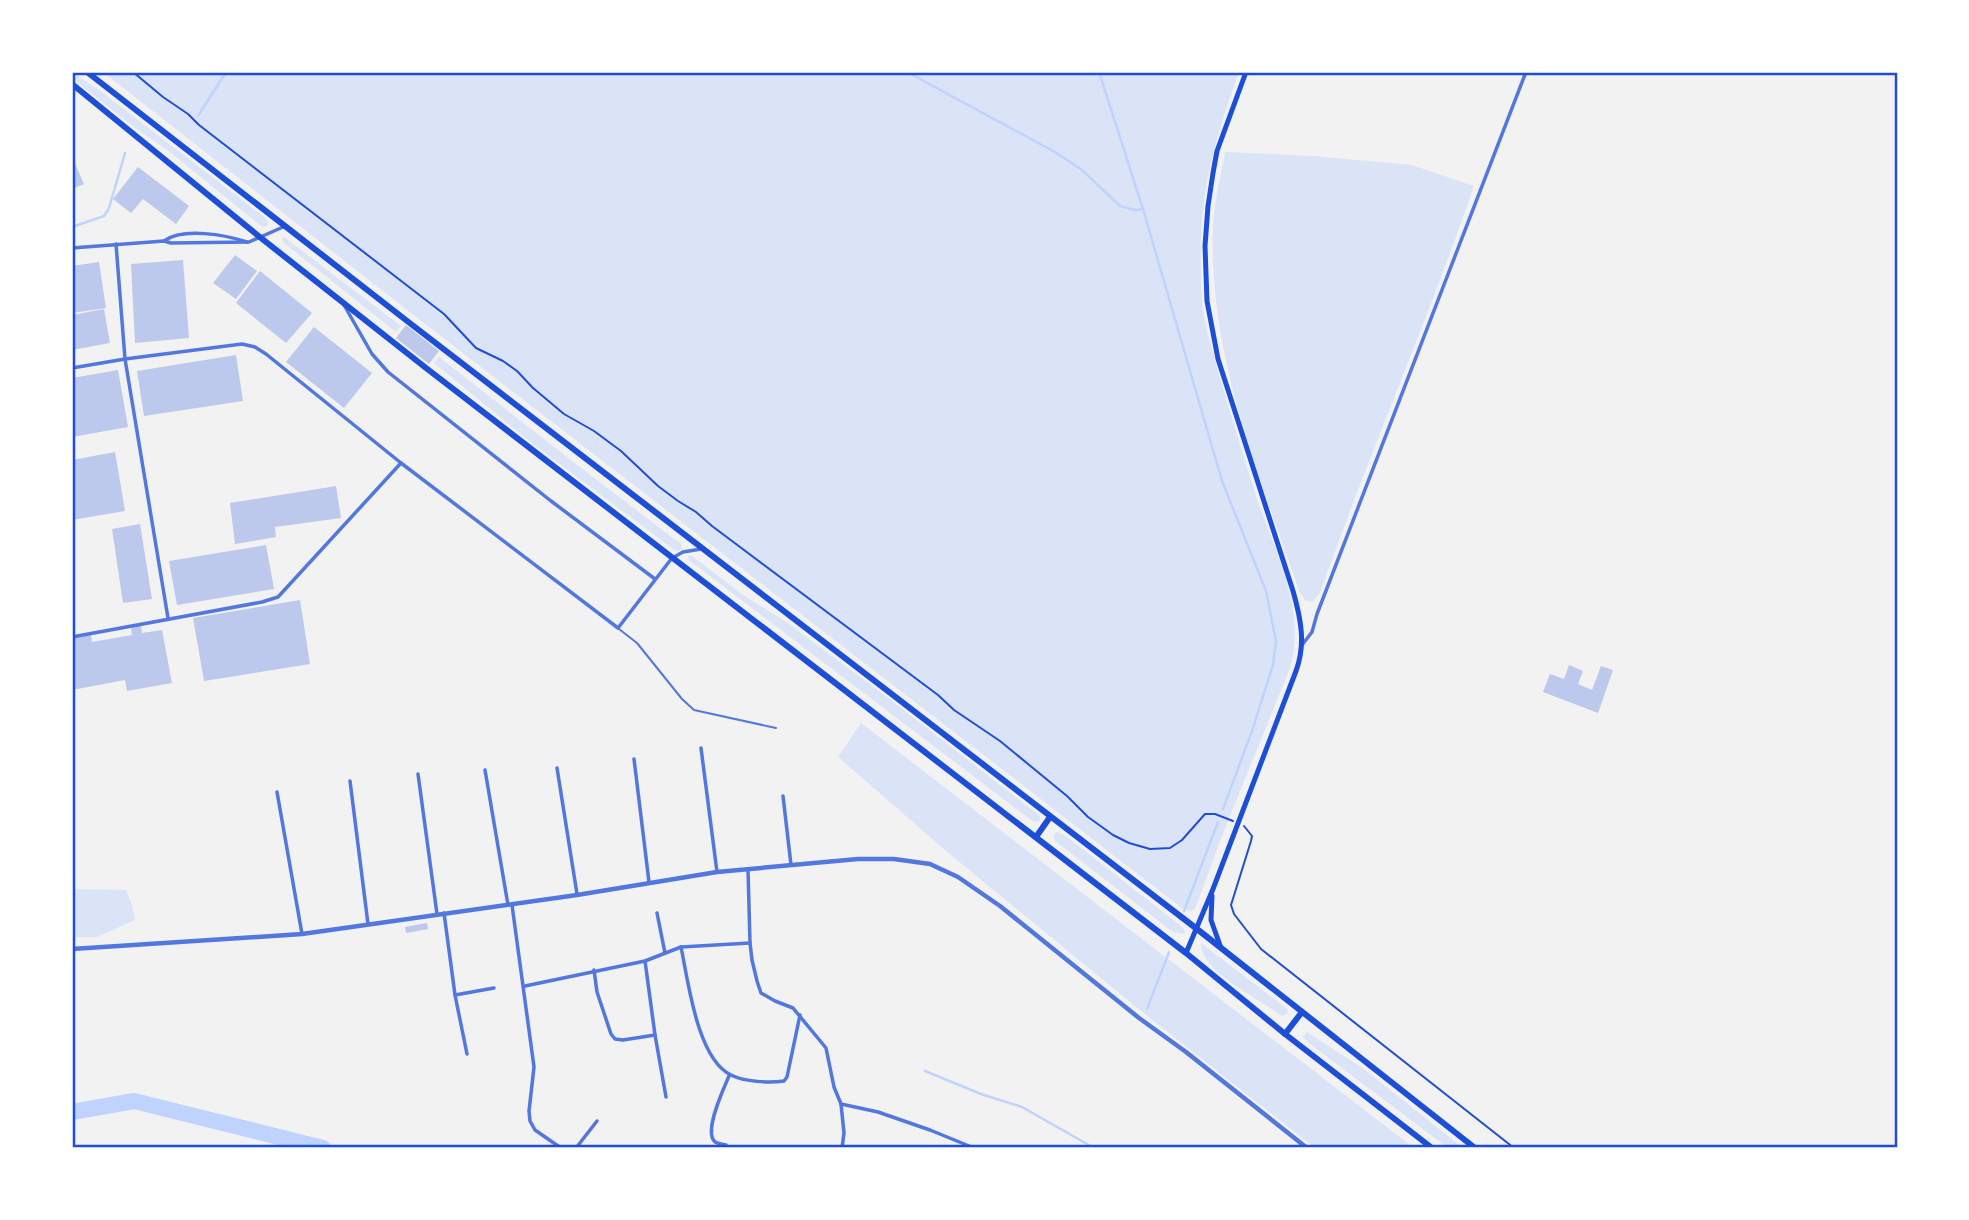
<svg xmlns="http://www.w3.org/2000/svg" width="1969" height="1220" viewBox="0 0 1969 1220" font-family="Raleway,sans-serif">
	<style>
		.green { fill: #dbe4f7 }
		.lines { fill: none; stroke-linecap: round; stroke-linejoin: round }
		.stream { stroke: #bfd3fe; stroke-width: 2.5 }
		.river { stroke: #bfd3fe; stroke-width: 16 }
		.building { fill: #bdc9ec }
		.path { stroke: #1d4ed8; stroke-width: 2 }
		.service { stroke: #5277de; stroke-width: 2 }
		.minor { stroke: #5277de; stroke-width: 3.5 }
		.tertiary { stroke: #5277de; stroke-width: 4.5 }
		.secondary { stroke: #1d4ed8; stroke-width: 5 }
		.primary { stroke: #1d4ed8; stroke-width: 6 }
		.neatline { fill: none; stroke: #1d4ed8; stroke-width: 2.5 }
	</style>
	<rect width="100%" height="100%" fill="#f2f2f2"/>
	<!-- green -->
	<g class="green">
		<path d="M103,72h1136c-25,70 -40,120 -38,196 0,14 0,28 2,42 5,30 15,59 23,88 10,33 20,67 31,101 18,52 50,113 33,169l-66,163 -29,78 -4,2 -8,-2 -772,-596z"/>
		<path d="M72,73l26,16 166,128 5,5 -2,4 -4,1 -3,-2 -94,-76 -31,-21 -63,-50z"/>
		<path d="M1225,152l89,4 98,9 62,21c-47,137 -106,270 -154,407l-8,9 -7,-2 -5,-7c-41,-118 -92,-239 -87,-367 1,-24 8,-50 12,-74z"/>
		<path d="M284,237l117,89 -5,6 -112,-89 -2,-4z"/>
		<path d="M439,357l133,104 105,80 4,2 1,6 -4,2 -5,-2 -140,-105 -99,-81z"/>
		<path d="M689,555l3,1 51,39 45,28 99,74 153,119v5l-4,1 -5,-2 -341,-259 -2,-3z"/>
		<path d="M861,723l553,425h-99l-169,-133 -200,-164 -108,-94z"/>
		<path d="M1057,832l9,4 106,83 12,10 1,4 -3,1 -9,-2 -118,-91 -2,-5z"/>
		<path d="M72,889l54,1 6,15 3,15 -38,17h-25z"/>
		<path d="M1201,943l85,65 2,2 -1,4 -4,2 -3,-1c-21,-17 -80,-43 -79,-72z"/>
		<path d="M1307,1032l57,37 99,79h-15l-138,-104 -7,-7z"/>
	</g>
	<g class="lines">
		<!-- stream -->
		<g class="stream">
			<path d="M907,72l148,80 27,18 38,36 15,4 8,-1 79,272 44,110 10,50 -3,24 -21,66 -29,78"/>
			<path d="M1099,72l44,137"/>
			<path d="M198,116l28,-44"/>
			<path d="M72,227l32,-11 5,-8 16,-55"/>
			<path d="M1184,911l34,-89"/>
			<path d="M1147,1009l22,-57"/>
			<path d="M925,1071l56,23 41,13 72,41"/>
		</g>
		<!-- river -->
		<path class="river" d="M72,1112l62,-11 189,47"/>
	</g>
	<!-- building -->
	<g class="building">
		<path d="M72,157l12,27 -12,5z"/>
		<path d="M138,167l51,39 -13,18 -33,-25 -12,14 -18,-14z"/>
		<path d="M235,255l22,16 -21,28 -23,-16z"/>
		<path d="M183,260l6,78 -54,5 -4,-79z"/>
		<path d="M99,262l7,46 -34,5v-47z"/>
		<path d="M260,271l52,42 -26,30 -50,-40z"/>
		<path d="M104,309l6,34 -38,7v-35z"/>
		<path d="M406,325l33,26 -10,13 -33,-26z"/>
		<path d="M314,327l58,46 -28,35 -58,-46z"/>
		<path d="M236,355l7,46 -99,15 -7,-45z"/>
		<path d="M118,370l10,57 -56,10v-59z"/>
		<path d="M115,452l10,59 -53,9v-60z"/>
		<path d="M336,486l5,32 -66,9 1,10 -41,7 -5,-41z"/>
		<path d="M140,524l12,75 -29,4 -11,-74z"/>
		<path d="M266,545l8,44 -97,16 -8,-44z"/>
		<path d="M300,600l10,64 -106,17 -11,-63z"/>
		<path d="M141,625l1,8 20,-3 10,53 -45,8 -2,-11 -53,10v-52l19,-3 1,7 40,-7 -1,-8z"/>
		<path d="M1569,665l14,6 -5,13 14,6 9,-24 12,4 -15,43 -55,-21 7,-18 14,5z"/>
		<path d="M427,923l1,6 -22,4 -1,-6z"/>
	</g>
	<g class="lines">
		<!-- path -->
		<g class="path">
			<path d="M133,72l30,25 25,17 11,11 245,189 32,34 27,13 14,10 16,17 31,26 30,17 27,20 37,35 20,15 18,11 16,14 226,169 16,15 46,31 67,55 21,21 25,18 16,8 21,6 20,-1 12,-8 23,-26h10l18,7"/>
			<path d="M1244,826l8,10 -1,5 -20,64 3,9 27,35 253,199"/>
		</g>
		<!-- service -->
		<path class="service" d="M619,629l18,14 45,56 12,11 82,18"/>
		<!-- minor -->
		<g class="minor">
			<path d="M164,241c19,-14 62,-6 83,1"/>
			<path d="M116,244l9,115 43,259"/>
			<path d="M72,248l92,-7 7,2 78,-1 34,-15"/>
			<path d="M344,305l28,49 16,18 163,129 104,78"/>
			<path d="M72,368l53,-9 117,-15 13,3 11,7 135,109 217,165 54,-70 11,-6 18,-3"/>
			<path d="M72,637l190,-35 16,-5 123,-134"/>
			<path d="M1302,645l10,-13 5,-18 209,-542"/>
			<path d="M701,748l16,124"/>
			<path d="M634,759l15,123"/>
			<path d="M557,768l20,126"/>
			<path d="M485,770l23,135"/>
			<path d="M418,774l19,140"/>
			<path d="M350,781l18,143"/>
			<path d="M277,792l25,142"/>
			<path d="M783,796l8,69"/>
			<path d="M748,869l2,74 2,17 5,21 4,12 14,8 18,7 33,40 8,39 7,17 3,29 -2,15"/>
			<path d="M512,905l22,162 -5,44 1,10 5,9 26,18"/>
			<path d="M444,913l11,82 12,59"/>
			<path d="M657,913l8,40"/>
			<path d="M681,947c7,33 16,112 50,128 14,7 38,8 53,6l3,-4 13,-62"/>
			<path d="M645,961l10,74 11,62"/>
			<path d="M594,970l3,22 14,42 4,5 8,1 32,-5"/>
			<path d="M525,986l120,-25 36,-14 69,-4"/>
			<path d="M455,995l39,-7"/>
			<path d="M841,1104l37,8 52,18 44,18"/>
			<path d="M726,1145c-3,-1 -8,-1 -11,-3 -12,-10 9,-54 14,-66"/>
			<path d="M576,1148l21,-27"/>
		</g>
		<!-- tertiary -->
		<path class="tertiary" d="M72,949l230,-15 275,-39 140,-23 141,-13h36l36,5 28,13 42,29 139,112 47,34 121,96"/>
		<!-- secondary -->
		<g class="secondary">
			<path d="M1212,896l-1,24 10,28"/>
			<path d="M1186,953l27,-64 83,-218c10,-27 5,-52 -3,-80l-75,-232 -11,-58 -2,-55 3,-40 5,-33 4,-22 29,-79"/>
		</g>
		<!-- primary -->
		<g class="primary">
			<path d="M87,72l324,252 786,605 278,219"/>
			<path d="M72,84l189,154 165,130 760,585 99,81 147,114"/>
			<path d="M1036,837l14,-20"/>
			<path d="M1285,1034l17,-22"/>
		</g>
	</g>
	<!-- border -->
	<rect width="1969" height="1220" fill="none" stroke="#ffffff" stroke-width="147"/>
	<rect x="74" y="74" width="1822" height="1072" class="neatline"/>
</svg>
